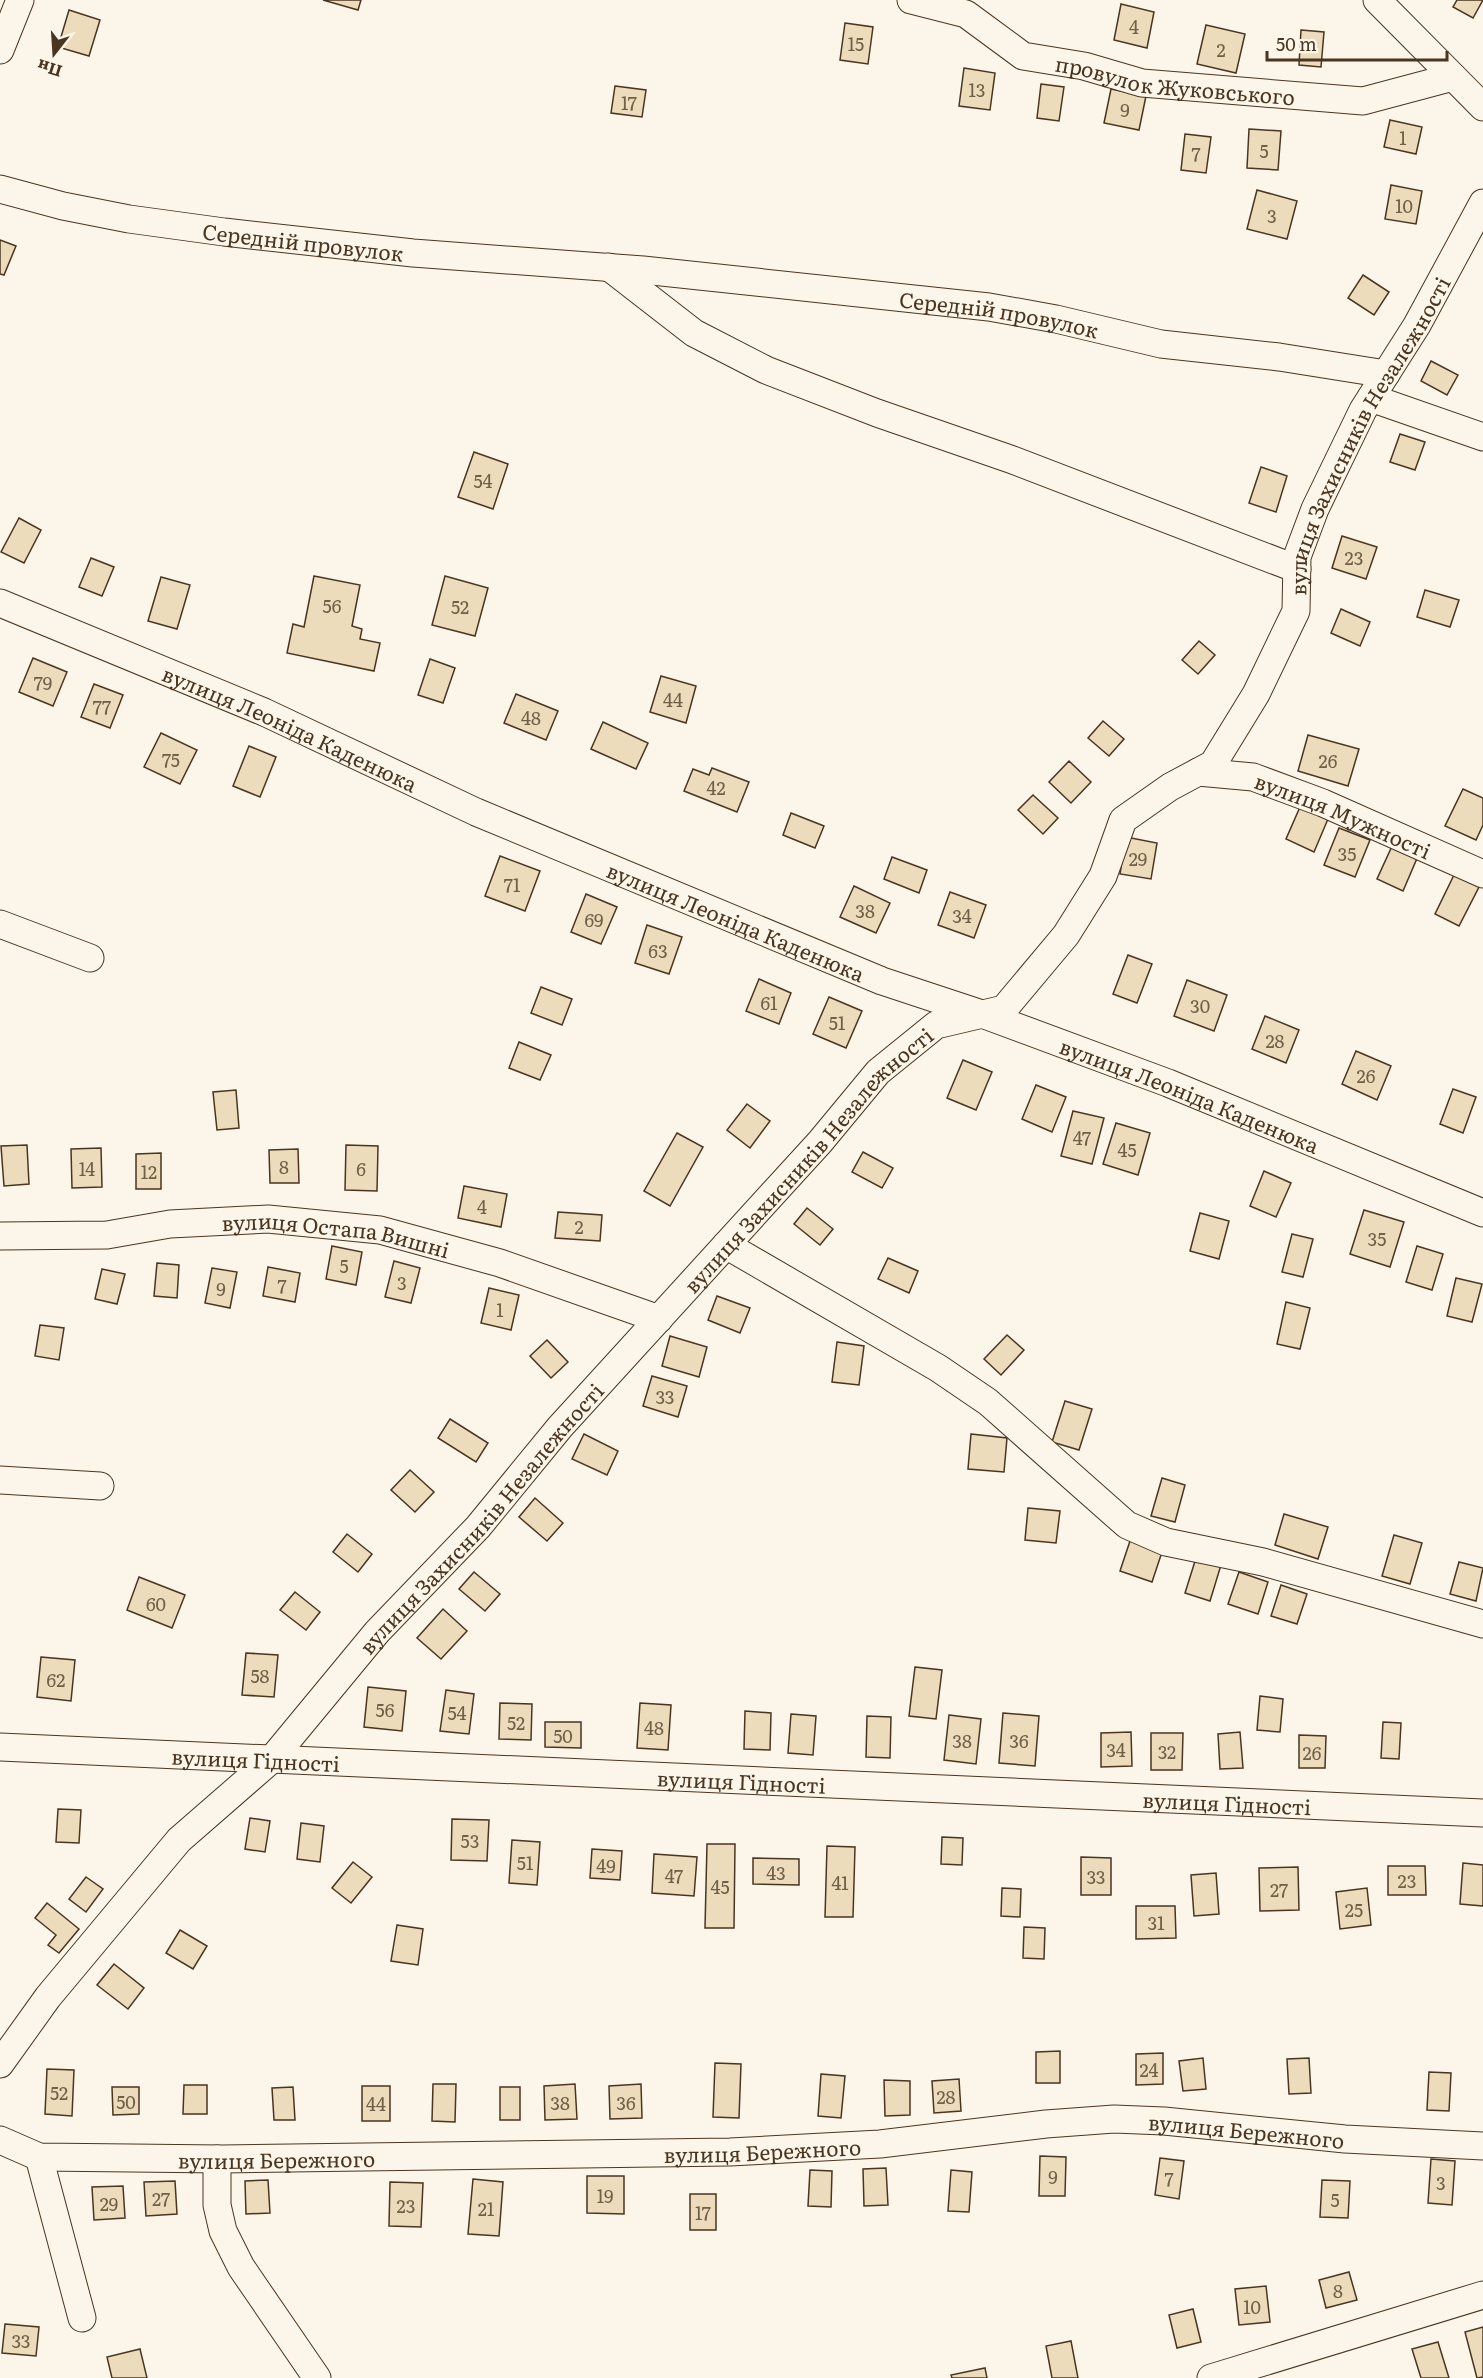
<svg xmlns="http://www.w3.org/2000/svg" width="1483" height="2378" viewBox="0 0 1483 2378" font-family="Literata,serif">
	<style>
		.building { fill: #ecdcbc; stroke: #4a3520; stroke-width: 1.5 }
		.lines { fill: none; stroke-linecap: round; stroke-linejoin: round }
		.minor-casing { stroke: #4a3520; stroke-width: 29 }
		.minor { stroke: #fbf6e9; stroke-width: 27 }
		.labels { text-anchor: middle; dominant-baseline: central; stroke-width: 4.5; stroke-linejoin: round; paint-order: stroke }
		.number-label { font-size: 18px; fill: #725f47 }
		.street-label { font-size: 21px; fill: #4a3520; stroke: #fbf6e9 }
	</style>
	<rect width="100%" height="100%" fill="#fbf6e9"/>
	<!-- building -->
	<g class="building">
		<path d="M323,0h38l-3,10z"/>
		<path d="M1457,0h26l-10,18 -20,-11z"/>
		<path d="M1121,4l33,8 -7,36 -33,-8z"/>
		<path d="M69,10l31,10 -11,36 -31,-9z"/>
		<path d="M845,23l28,4 -5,37 -28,-4z"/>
		<path d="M1206,25l39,9 -9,39 -39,-9z"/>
		<path d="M1301,30l23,2 -3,35 -22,-2z"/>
		<path d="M964,68l31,5 -5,37 -31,-4z"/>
		<path d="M1041,84l23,3 -5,34 -22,-3z"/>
		<path d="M615,86l31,4 -4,27 -31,-4z"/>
		<path d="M1111,89l35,7 -7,34 -35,-7z"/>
		<path d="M1390,120l32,7 -6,27 -32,-7z"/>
		<path d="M1249,129l32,2 -3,39 -31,-2z"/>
		<path d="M1185,134l26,3 -5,36 -25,-3z"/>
		<path d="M1391,185l31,6 -6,33 -31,-5z"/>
		<path d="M1257,190l40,11 -10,38 -40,-10z"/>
		<path d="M0,240l16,6 -12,29 -4,-1z"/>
		<path d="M1363,275l26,17 -15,23 -26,-17z"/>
		<path d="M1431,361l27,14 -11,20 -26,-14z"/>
		<path d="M1400,434l25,8 -10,28 -25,-8z"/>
		<path d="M474,452l34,12 -15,45 -35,-12z"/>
		<path d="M1261,467l26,9 -11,36 -27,-9z"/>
		<path d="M19,518l22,12 -17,33 -23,-11z"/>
		<path d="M1342,536l35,11 -11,32 -34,-11z"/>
		<path d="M91,558l23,9 -12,29 -23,-9z"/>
		<path d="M314,576l46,9 -8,41 10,3 -2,10 20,4 -6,28 -87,-18 6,-29 11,3z"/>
		<path d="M445,576l43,12 -13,48 -43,-11z"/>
		<path d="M161,577l29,8 -13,44 -29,-8z"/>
		<path d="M1425,590l34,10 -9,27 -33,-10z"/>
		<path d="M1341,609l29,13 -10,24 -29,-13z"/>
		<path d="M1199,641l16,14 -17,19 -16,-14z"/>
		<path d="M33,658l34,14 -14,34 -34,-14z"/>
		<path d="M430,659l25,9 -12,35 -25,-8z"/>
		<path d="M661,676l35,10 -10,37 -36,-11z"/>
		<path d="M94,684l29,11 -13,33 -29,-11z"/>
		<path d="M516,694l42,17 -12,29 -42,-17z"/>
		<path d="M1103,721l21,18 -15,17 -21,-18z"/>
		<path d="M603,722l45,21 -12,26 -45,-20z"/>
		<path d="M161,733l36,17 -17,34 -36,-17z"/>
		<path d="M1308,735l51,14 -11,37 -50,-15z"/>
		<path d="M249,746l27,11 -16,40 -27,-11z"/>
		<path d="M1069,761l22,21 -20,21 -22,-21z"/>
		<path d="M712,768l37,14 -12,30 -53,-21 9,-22 16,6z"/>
		<path d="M1463,789l20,9v27l-7,15 -31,-14z"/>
		<path d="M1033,795l25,23 -15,16 -25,-24z"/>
		<path d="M1300,807l28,12 -14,33 -28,-13z"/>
		<path d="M791,813l33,13 -9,22 -32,-13z"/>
		<path d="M1339,828l31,12 -15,37 -31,-12z"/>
		<path d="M1126,837l31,6 -6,36 -31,-5z"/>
		<path d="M1393,844l25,12 -15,35 -26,-12z"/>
		<path d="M500,856l40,15 -15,40 -40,-15z"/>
		<path d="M892,857l35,13 -8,23 -35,-14z"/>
		<path d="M1454,875l25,12 -20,39 -24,-12z"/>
		<path d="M854,886l36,17 -14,30 -36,-16z"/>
		<path d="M950,892l36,13 -12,33 -36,-13z"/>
		<path d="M586,894l31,13 -16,37 -30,-12z"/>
		<path d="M647,925l35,12 -13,37 -34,-11z"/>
		<path d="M1128,955l24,9 -15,39 -24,-9z"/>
		<path d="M759,979l32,14 -12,31 -33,-13z"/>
		<path d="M1187,980l40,15 -13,36 -40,-15z"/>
		<path d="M541,987l31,12 -10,26 -31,-12z"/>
		<path d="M829,997l33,14 -16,37 -33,-14z"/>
		<path d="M1265,1016l34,14 -13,33 -34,-14z"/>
		<path d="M519,1042l32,13 -11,25 -31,-12z"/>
		<path d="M1356,1051l35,15 -14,34 -35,-16z"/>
		<path d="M963,1060l29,12 -16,38 -29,-12z"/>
		<path d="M1036,1085l30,12 -14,35 -30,-13z"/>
		<path d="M1453,1089l23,8 -13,36 -23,-9z"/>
		<path d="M236,1090l3,38 -22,2 -4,-38z"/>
		<path d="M747,1104l23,17 -20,27 -23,-18z"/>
		<path d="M1073,1111l31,7 -12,46 -31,-8z"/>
		<path d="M1116,1123l34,10 -12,42 -35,-11z"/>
		<path d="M677,1133l26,14 -33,59 -26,-15z"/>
		<path d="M27,1145l2,39 -25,2 -3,-40z"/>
		<path d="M346,1145l32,1 -1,45 -32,-1z"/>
		<path d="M101,1148l1,39 -30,1 -1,-39z"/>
		<path d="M298,1149l1,34h-29l-1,-33z"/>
		<path d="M863,1152l30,16 -11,20 -30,-16z"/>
		<path d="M161,1153v36h-25v-35z"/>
		<path d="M1264,1171l27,12 -15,34 -26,-11z"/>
		<path d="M464,1186l43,8 -6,33 -43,-9z"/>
		<path d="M807,1208l26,21 -13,16 -26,-21z"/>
		<path d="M1364,1210l40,12 -14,45 -40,-13z"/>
		<path d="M558,1212l44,3 -2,26 -45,-3z"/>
		<path d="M1200,1213l29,8 -10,38 -29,-8z"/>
		<path d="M1292,1234l21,5 -10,38 -21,-5z"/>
		<path d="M332,1246l30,6 -6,33 -30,-6z"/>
		<path d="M1417,1246l26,8 -11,36 -26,-8z"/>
		<path d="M888,1258l30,13 -9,22 -31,-14z"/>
		<path d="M394,1261l26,7 -9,35 -26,-6z"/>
		<path d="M157,1263l22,2 -2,33 -23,-2z"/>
		<path d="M268,1267l32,6 -5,29 -32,-6z"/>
		<path d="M212,1268l25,4 -7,36 -25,-5z"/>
		<path d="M102,1269l23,5 -8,30 -22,-5z"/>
		<path d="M1456,1278l26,6 -10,38 -25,-6z"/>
		<path d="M489,1288l30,7 -8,35 -30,-7z"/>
		<path d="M717,1296l33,12 -10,25 -32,-13z"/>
		<path d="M1286,1302l24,6 -10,41 -23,-5z"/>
		<path d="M40,1325l24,3 -5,32 -24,-4z"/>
		<path d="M1007,1335l17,15 -23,25 -17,-16z"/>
		<path d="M670,1336l37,11 -8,30 -37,-11z"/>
		<path d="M547,1340l21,22 -17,16 -21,-22z"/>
		<path d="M837,1342l27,4 -5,39 -27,-3z"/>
		<path d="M652,1376l35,10 -9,31 -35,-11z"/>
		<path d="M1065,1401l27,8 -13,41 -27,-8z"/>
		<path d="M450,1419l38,24 -12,19 -38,-24z"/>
		<path d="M584,1434l34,17 -11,24 -35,-16z"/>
		<path d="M971,1434l36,4 -3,34 -36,-3z"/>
		<path d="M410,1470l24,22 -19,20 -24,-22z"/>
		<path d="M1162,1478l23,7 -10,37 -24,-6z"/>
		<path d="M535,1498l28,25 -16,18 -28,-24z"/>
		<path d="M1028,1508l32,3 -4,32 -31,-3z"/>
		<path d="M1284,1514l44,13 -10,32 -43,-14z"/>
		<path d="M347,1534l25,20 -14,18 -25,-20z"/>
		<path d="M1394,1535l28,8 -12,41 -28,-8z"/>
		<path d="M1131,1538l32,11 -11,33 -32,-11z"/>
		<path d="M1196,1558l25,7 -11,36 -25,-8z"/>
		<path d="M1459,1562l24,6 -7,33 -26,-7z"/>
		<path d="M474,1572l26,22 -15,17 -26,-22z"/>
		<path d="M1239,1572l29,10 -10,32 -30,-10z"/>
		<path d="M139,1577l46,18 -13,33 -45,-18z"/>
		<path d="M1281,1585l26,9 -10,30 -26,-8z"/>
		<path d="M295,1592l25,20 -14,18 -26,-20z"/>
		<path d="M443,1609l24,22 -26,28 -24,-21z"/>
		<path d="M246,1653l32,2 -4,42 -32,-2z"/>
		<path d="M41,1657l34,3 -4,41 -34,-4z"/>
		<path d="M915,1667l27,3 -6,49 -27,-3z"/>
		<path d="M368,1687l38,4 -4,40 -38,-4z"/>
		<path d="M446,1690l28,4 -5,40 -29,-3z"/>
		<path d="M1260,1696l23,3 -3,33 -23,-2z"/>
		<path d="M500,1703l32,1 -1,36 -32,-1z"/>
		<path d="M640,1703l31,2 -3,45 -31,-2z"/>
		<path d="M745,1711l26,2 -1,37 -26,-1z"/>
		<path d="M1003,1713l36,3 -4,50 -36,-3z"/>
		<path d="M791,1714l25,2 -3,39 -25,-2z"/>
		<path d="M949,1715l32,4 -5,45 -32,-4z"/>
		<path d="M867,1716l24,1 -1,41 -24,-1z"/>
		<path d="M545,1722h36v26l-36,-1z"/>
		<path d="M1383,1722l18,1 -2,36 -18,-1z"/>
		<path d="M1131,1732l1,34 -31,1v-34z"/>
		<path d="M1240,1732l3,36 -23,1 -2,-35z"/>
		<path d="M1151,1733h32l-1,37h-31z"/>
		<path d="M1299,1735l27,1 -1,32h-26z"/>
		<path d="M58,1809l23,1 -2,33 -23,-1z"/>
		<path d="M250,1818l20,3 -5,31 -20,-3z"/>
		<path d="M452,1819l37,1 -2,41 -36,-1z"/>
		<path d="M301,1823l23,3 -4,36 -23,-3z"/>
		<path d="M942,1837l21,1 -1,27 -21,-1z"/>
		<path d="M512,1840l28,2 -3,43 -28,-2z"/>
		<path d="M707,1844h28l-1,84h-29z"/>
		<path d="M827,1846l28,1 -2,70h-28z"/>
		<path d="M592,1849l30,2 -2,29 -30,-2z"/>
		<path d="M654,1854l43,3 -3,39 -42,-3z"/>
		<path d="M1081,1857l30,1v37h-30z"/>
		<path d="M753,1858l46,1v26l-46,-1z"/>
		<path d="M353,1862l19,15 -21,26 -19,-15z"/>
		<path d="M1463,1863l20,2v41l-23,-2z"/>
		<path d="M1388,1866h37l1,29h-38z"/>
		<path d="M1298,1867l1,43 -39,1 -1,-43z"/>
		<path d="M1216,1873l3,41 -25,2 -3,-41z"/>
		<path d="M86,1877l17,12 -17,23 -17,-13z"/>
		<path d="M1002,1888l19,1 -1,28 -19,-1z"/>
		<path d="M1367,1888l4,37 -31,4 -4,-37z"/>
		<path d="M47,1903l32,26 -20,24 -11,-8 8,-10 -21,-17z"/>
		<path d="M1136,1906h39l1,32 -40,1z"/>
		<path d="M397,1925l26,4 -5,36 -27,-4z"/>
		<path d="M1024,1927l21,1 -1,31 -21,-1z"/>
		<path d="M180,1930l27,16 -14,23 -27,-16z"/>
		<path d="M114,1964l30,24 -16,21 -31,-24z"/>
		<path d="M1060,2051v32h-24v-31z"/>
		<path d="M1163,2053v31l-27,1v-31z"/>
		<path d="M1203,2058l3,31 -23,2 -4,-30z"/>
		<path d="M1309,2058l2,35 -22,1 -2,-35z"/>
		<path d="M715,2063l26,1 -2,54 -26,-1z"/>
		<path d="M47,2069l27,1 -2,46 -27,-2z"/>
		<path d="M1429,2072l22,1 -2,38 -22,-1z"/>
		<path d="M821,2074l24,2 -4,42 -23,-2z"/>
		<path d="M959,2079l2,32 -27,2 -2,-32z"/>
		<path d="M884,2080l26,1v34l-25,1z"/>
		<path d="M433,2084h23l-1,38 -23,-1z"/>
		<path d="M575,2084l2,35 -32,1 -1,-34z"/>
		<path d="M641,2084l1,34 -32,1 -1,-33z"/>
		<path d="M184,2085h23v29h-24z"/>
		<rect x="362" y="2086" width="28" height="35"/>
		<path d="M112,2087h27v27l-26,1z"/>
		<path d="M293,2087l2,33h-21l-2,-32z"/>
		<rect x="500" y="2087" width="20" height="33"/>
		<path d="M1040,2156l26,1 -1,39h-26z"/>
		<path d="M1160,2158l24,3 -5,38 -24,-4z"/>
		<path d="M1431,2159l24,2 -3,44 -24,-2z"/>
		<path d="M886,2168l2,37 -24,1 -1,-37z"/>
		<path d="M810,2170l22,1 -1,36 -23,-1z"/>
		<path d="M951,2170l21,2 -3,40 -21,-1z"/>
		<path d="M587,2176h37v38l-37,-1z"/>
		<path d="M473,2179l30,3 -4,54 -31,-2z"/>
		<path d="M268,2180l2,33 -24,1 -1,-33z"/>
		<path d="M1322,2180l28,1 -2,37 -28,-1z"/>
		<path d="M175,2181l2,33 -31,2 -2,-34z"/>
		<path d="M390,2182l33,1 -2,44 -32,-1z"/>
		<path d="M123,2186l2,32 -31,2 -2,-33z"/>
		<rect x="690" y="2194" width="26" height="36"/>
		<path d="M1349,2272l8,28 -31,8 -7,-28z"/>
		<path d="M1266,2286l4,36 -31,3 -4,-36z"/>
		<path d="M1193,2309l8,33 -24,6 -8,-33z"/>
		<path d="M5,2324l34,3 -3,29 -34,-3z"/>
		<path d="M1483,2327v50l-6,1 -12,-46z"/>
		<path d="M1071,2341l7,37h-26l-6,-32z"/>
		<path d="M1438,2342l11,36h-28l-9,-29z"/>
		<path d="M140,2349l7,29h-35l-5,-21z"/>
		<path d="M985,2368l2,10h-35l-1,-3z"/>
	</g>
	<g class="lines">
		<!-- minor casing -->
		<g class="minor-casing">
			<g id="minor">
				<path id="s1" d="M911,0l55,14 57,42 61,10 58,17 221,18 90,-24"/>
				<path d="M1377,0l106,107"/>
				<path d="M0,50l20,-50"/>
				<path id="s2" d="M0,189l63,17 66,13 95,13 189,21 230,17 346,37 67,12 105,25 118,13 107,17"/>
				<path d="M609,267l85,66 72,37 111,43 133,46 287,110"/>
				<path d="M1371,398l112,39"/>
				<path id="s3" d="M0,603l264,109 212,100 406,169 100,33 186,69 315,130"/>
				<path id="s4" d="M1198,772l55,5 70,26 160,71"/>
				<path d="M0,924l90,34"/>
				<path id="s5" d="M0,1236l107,-1 63,-11 98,-5 112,11 120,33 159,56"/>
				<path d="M726,1245l212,123 50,34 139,123 39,17 97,20 220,62"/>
				<path d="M0,1480l100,6"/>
				<path id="s6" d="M0,1747l1483,66"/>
				<path id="s7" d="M0,2064l48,-67 131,-157 93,-81 105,-127 101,-105 82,-100 260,-285 58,-70 58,-47 68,-16 62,-74 37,-59 20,-56 47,-33 43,-23 43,-70 40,-83 1,-54 18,-48 48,-99 54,-85 66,-122"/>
				<path id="s8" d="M0,2140l39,17 183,2 508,-7 150,-8 166,-20 68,-5 50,2 181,18 138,7"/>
				<path d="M39,2157l43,161"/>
				<path d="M217,2159v46l6,26 18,36 76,111"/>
				<path d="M1211,2378l272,-83"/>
			</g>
		</g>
		<!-- minor -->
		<use href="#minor" class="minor"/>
	</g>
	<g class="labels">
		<!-- number labels -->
		<g class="number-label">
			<text x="1134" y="26">4</text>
			<text x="856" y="43">15</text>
			<text x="1221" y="49">2</text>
			<text x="977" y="89">13</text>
			<text x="629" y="102">17</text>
			<text x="1125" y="109">9</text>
			<text x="1403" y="137">1</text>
			<text x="1264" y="150">5</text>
			<text x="1196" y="153">7</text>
			<text x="1404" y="205">10</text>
			<text x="1272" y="215">3</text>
			<text x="483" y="480">54</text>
			<text x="1354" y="557">23</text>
			<text x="332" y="605">56</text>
			<text x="460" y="606">52</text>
			<text x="43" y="682">79</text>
			<text x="673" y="699">44</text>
			<text x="102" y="706">77</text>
			<text x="531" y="717">48</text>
			<text x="171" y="759">75</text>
			<text x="1328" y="760">26</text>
			<text x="716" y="787">42</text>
			<text x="1347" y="853">35</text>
			<text x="1138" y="858">29</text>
			<text x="512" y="884">71</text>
			<text x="865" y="910">38</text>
			<text x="962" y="915">34</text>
			<text x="594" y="919">69</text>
			<text x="658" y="950">63</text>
			<text x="769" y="1002">61</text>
			<text x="1200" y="1005">30</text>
			<text x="837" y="1022">51</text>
			<text x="1275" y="1040">28</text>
			<text x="1366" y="1075">26</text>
			<text x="1082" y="1137">47</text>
			<text x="1127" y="1149">45</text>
			<text x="284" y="1166">8</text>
			<text x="87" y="1168">14</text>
			<text x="361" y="1168">6</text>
			<text x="149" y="1171">12</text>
			<text x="482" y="1206">4</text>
			<text x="579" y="1226">2</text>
			<text x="1377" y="1238">35</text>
			<text x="344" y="1265">5</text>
			<text x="402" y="1282">3</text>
			<text x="282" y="1285">7</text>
			<text x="221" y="1288">9</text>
			<text x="500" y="1309">1</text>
			<text x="665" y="1396">33</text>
			<text x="156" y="1603">60</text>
			<text x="260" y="1675">58</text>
			<text x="56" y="1679">62</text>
			<text x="385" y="1709">56</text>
			<text x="457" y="1712">54</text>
			<text x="516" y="1722">52</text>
			<text x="654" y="1727">48</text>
			<text x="563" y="1735">50</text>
			<text x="962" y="1740">38</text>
			<text x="1019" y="1740">36</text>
			<text x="1116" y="1749">34</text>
			<text x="1167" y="1751">32</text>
			<text x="1312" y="1752">26</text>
			<text x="470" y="1840">53</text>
			<text x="525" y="1862">51</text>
			<text x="606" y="1865">49</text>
			<text x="776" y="1872">43</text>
			<text x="674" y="1875">47</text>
			<text x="1096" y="1876">33</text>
			<text x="1407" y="1880">23</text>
			<text x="840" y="1882">41</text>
			<text x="720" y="1886">45</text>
			<text x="1279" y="1889">27</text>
			<text x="1354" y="1909">25</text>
			<text x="1156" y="1922">31</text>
			<text x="1149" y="2069">24</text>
			<text x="59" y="2092">52</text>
			<text x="946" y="2096">28</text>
			<text x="126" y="2101">50</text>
			<text x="560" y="2102">38</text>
			<text x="626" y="2102">36</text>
			<text x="376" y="2103">44</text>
			<text x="1053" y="2176">9</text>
			<text x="1169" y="2178">7</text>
			<text x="1441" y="2182">3</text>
			<text x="605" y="2195">19</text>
			<text x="161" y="2198">27</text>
			<text x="1335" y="2199">5</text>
			<text x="109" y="2203">29</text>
			<text x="406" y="2205">23</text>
			<text x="486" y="2208">21</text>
			<text x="703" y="2212">17</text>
			<text x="1338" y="2290">8</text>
			<text x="1252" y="2306">10</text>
			<text x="21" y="2340">33</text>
		</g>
		<!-- street labels -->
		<g class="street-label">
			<text stroke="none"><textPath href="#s1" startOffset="282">провулок Жуковського</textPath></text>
			<text stroke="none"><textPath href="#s2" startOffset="308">Середній провулок</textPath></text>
			<text stroke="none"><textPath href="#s2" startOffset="1008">Середній провулок</textPath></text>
			<text stroke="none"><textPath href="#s7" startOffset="2170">вулиця Захисників Незалежності</textPath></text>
			<text stroke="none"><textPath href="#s3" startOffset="316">вулиця Леоніда Каденюка</textPath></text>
			<text stroke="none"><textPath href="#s4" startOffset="153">вулиця Мужності</textPath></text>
			<text stroke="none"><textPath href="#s3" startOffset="802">вулиця Леоніда Каденюка</textPath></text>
			<text stroke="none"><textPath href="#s3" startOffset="1288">вулиця Леоніда Каденюка</textPath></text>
			<text stroke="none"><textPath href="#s7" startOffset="1215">вулиця Захисників Незалежності</textPath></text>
			<text stroke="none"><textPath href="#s5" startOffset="338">вулиця Остапа Вишні</textPath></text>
			<text stroke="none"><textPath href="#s7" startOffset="729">вулиця Захисників Незалежності</textPath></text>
			<text stroke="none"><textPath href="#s6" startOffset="256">вулиця Гідності</textPath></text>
			<text stroke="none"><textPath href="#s6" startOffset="742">вулиця Гідності</textPath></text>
			<text stroke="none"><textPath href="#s6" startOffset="1228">вулиця Гідності</textPath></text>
			<text stroke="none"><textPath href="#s8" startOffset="1252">вулиця Бережного</textPath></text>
			<text stroke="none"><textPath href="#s8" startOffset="766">вулиця Бережного</textPath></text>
			<text stroke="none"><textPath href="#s8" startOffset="280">вулиця Бережного</textPath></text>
		</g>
	</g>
	<!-- north arrow -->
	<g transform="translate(54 54) rotate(197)" stroke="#fbf6e9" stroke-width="4.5" paint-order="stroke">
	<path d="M0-4.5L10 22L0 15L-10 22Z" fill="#4a3520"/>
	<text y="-9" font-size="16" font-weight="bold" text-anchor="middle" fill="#4a3520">Пн</text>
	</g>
	<!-- scale -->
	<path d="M1267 51v9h180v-9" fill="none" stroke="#4a3520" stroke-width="3"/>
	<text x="1276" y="51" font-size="18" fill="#4a3520" stroke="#fbf6e9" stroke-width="4.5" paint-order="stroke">50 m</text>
</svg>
